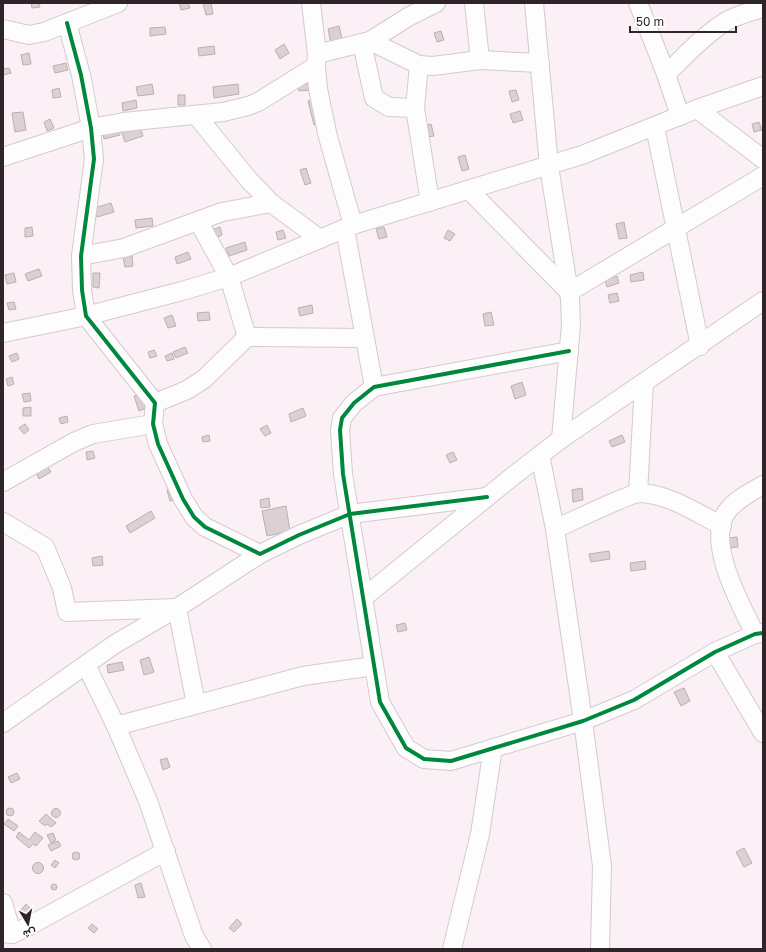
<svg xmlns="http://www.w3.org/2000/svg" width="766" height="952" viewBox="0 0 766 952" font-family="'Golos Text',Vazirmatn,sans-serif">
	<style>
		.building { fill: #dbd0d3; stroke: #bbafb2 }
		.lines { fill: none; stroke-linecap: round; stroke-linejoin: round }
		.minor-casing { stroke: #d4c9cf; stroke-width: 20 }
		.minor { stroke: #fefdfe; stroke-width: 18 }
		.cycleway-casing { stroke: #fff; stroke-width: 6 }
		.cycleway { stroke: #00873e; stroke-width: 4 }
	</style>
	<rect width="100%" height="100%" fill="#fbf0f6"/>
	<!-- building -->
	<g class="building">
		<path d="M31,3h8l1,4 -8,1z"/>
		<path d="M179,3h9l2,5 -9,2z"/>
		<path d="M203,3h8l2,11 -7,1z"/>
		<path d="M339,26l4,16 -12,2 -3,-15z"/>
		<path d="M165,27l1,7 -16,2v-8z"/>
		<path d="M441,31l3,9 -7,2 -3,-9z"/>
		<path d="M284,44l5,9 -9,6 -5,-9z"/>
		<path d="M214,46l1,8 -16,2 -1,-8z"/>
		<path d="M29,53l2,11 -8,1 -2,-10z"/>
		<path d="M66,63l2,7 -13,3 -2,-7z"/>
		<path d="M9,68l2,5 -8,2v-6z"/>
		<path d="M310,83v7l-11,1v-7z"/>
		<path d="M152,84l2,10 -16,2 -2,-9z"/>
		<path d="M238,84l1,10 -25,4 -1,-11z"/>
		<path d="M59,88l2,9 -8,1 -1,-8z"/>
		<path d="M516,90l3,10 -7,2 -3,-11z"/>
		<rect x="178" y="95" width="7" height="10"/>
		<path d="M136,100l1,8 -14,3 -1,-8z"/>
		<path d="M317,100l5,23 -8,2 -6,-24z"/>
		<path d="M520,111l3,9 -10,3 -3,-9z"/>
		<path d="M23,112l3,18 -11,2 -3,-19z"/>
		<path d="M50,119l4,9 -7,3 -3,-9z"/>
		<path d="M759,122l3,8 -8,2 -2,-8z"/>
		<path d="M139,124l4,12 -18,6 -4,-12z"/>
		<path d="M431,124l3,12 -7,1 -3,-11z"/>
		<path d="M119,127l1,8 -16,4 -2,-8z"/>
		<path d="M465,155l4,14 -7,2 -4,-14z"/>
		<path d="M306,168l5,15 -6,2 -5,-15z"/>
		<path d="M111,203l3,9 -17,5 -3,-9z"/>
		<path d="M152,218l1,8 -17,2 -1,-8z"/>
		<path d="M624,222l3,16 -8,1 -3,-15z"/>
		<path d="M32,227l1,9 -8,1v-9z"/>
		<path d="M220,227l2,8 -7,3 -4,-8z"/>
		<path d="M384,227l3,10 -8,2 -3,-10z"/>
		<path d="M283,230l3,8 -8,2 -2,-8z"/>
		<path d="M448,230l7,4 -5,7 -6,-3z"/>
		<path d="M245,242l2,8 -18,6 -3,-8z"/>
		<path d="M188,252l3,7 -14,5 -2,-7z"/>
		<path d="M132,256l1,10 -8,1 -2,-10z"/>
		<path d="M39,269l3,7 -14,5 -3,-7z"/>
		<path d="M643,272l1,8 -13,2 -1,-7z"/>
		<path d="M14,273l2,9 -9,2 -2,-9z"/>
		<path d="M93,273h7l-1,15 -6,-1z"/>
		<path d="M617,276l2,7 -12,4 -2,-7z"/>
		<path d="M617,293l2,8 -9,2 -2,-8z"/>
		<path d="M14,302l2,7 -7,1 -2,-7z"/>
		<path d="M312,305l1,8 -13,3 -2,-8z"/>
		<path d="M209,312l1,8 -12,1 -1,-8z"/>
		<path d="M491,312l3,13 -9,1 -2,-12z"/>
		<path d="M172,315l4,11 -8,2 -4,-10z"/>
		<path d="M185,347l3,6 -12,5 -3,-6z"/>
		<path d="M154,350l3,6 -7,2 -2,-6z"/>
		<path d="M17,353l2,6 -7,3 -3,-6z"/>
		<path d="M172,353l2,6 -7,2 -2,-5z"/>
		<path d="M12,377l2,7 -6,2 -2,-7z"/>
		<path d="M522,382l4,13 -11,4 -4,-13z"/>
		<path d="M30,393l1,8 -7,1 -2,-8z"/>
		<path d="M140,394l6,14 -7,3 -5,-15z"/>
		<path d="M31,407v9h-8v-8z"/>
		<path d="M303,408l3,8 -15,6 -2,-8z"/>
		<path d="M67,416l1,6 -7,2 -2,-6z"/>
		<path d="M25,424l4,6 -5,4 -5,-6z"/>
		<path d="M267,425l4,8 -6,3 -5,-7z"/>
		<path d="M209,435l1,6 -7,1 -1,-5z"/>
		<path d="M622,435l3,7 -13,5 -3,-6z"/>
		<path d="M93,451l2,7 -8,2 -1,-8z"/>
		<path d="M453,452l4,8 -7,3 -4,-8z"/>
		<path d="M47,466l4,6 -12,7 -3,-7z"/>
		<path d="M175,488l3,11 -8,2 -3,-11z"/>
		<path d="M582,488l1,12 -10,2 -1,-12z"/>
		<path d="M269,498l1,9 -9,1 -1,-8z"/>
		<path d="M286,506l4,25 -23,5 -5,-25z"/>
		<path d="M151,511l4,7 -25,15 -4,-7z"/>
		<path d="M737,537l1,10 -9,1 -1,-10z"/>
		<path d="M609,551l1,8 -19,3 -2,-8z"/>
		<path d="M102,556l1,9 -10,1 -1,-8z"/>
		<path d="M645,561l1,8 -15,2 -1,-8z"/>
		<path d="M405,623l2,7 -9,2 -2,-7z"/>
		<path d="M149,657l5,15 -10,3 -4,-15z"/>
		<path d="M122,662l2,8 -16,3 -1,-8z"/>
		<path d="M684,688l6,13 -9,5 -7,-14z"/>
		<path d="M167,758l3,9 -7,3 -3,-10z"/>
		<path d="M17,773l3,6 -9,4 -3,-6z"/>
		<circle cx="10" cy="812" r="4"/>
		<circle cx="56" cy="813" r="4.5"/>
		<path d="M46,814l10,9 -5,4 -4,-3 -2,2 -6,-5z"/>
		<path d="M8,819l10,7 -4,5 -10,-7z"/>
		<path d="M19,832l10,8 6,-8 8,6 -7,8 -3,-2 -4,4 -13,-11z"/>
		<path d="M53,833l3,7 -5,3 -4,-8z"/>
		<path d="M58,841l3,5 -10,5 -3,-6z"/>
		<path d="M744,848l8,15 -8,4 -8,-15z"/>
		<circle cx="76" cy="856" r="4"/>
		<path d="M55,860l4,3 -4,5 -4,-3z"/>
		<circle cx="38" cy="868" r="5.5"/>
		<path d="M141,883l4,14 -7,1 -3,-13z"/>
		<circle cx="54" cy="887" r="3"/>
		<path d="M26,904l5,5 -5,6 -5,-5z"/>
		<path d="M237,919l5,5 -8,8 -5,-4z"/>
		<path d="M92,924l6,5 -4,4 -6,-5z"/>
	</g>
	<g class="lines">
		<!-- minor casing -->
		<g class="minor-casing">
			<g id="minor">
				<path d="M311,3l6,51 -1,12 2,23 10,48 25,88"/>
				<path d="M474,3l6,57"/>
				<path d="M534,3l15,163 21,133 1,26 -10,114"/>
				<path d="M638,3l28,71 14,42"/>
				<path d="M67,23l14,52 10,53 3,31 -13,97 1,34 4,26 69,87 -2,21 5,20 25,55 11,18 11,10 55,27 39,-19 51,-21 137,-17"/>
				<path d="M3,29l26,6 15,-3 74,-29"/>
				<path d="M370,41l49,24 14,1 47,-6 60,3"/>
				<path d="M362,43l12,55 15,9 26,1"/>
				<path d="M317,54l53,-13 38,-24 28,-14"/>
				<path d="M419,65l-4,43 15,94"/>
				<path d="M666,74c19,-18 37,-38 59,-52 12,-7 25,-10 38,-14"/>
				<path d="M697,109l66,50"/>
				<path d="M196,115l52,64 23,24 49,36"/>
				<path d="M655,127l45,219"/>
				<path d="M3,157l88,-29 33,-6 99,-10 25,-6 10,-4 58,-36"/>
				<path d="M469,190l100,102 194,-116"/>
				<path d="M198,221l31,56 18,60"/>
				<path d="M345,229l29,158"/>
				<path d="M81,256l43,-8 98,-36 49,-9"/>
				<path d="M3,333l83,-17 96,-25 47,-14 124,-52 229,-70 115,-46 66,-23"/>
				<path d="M569,351l-195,36 -20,16 -12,15 -2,12 3,44 37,228 26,46 18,11 27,2 132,-40 51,-21 81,-48 40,-18 8,-1"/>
				<path d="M155,403l32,-13 17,-11 43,-42 117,1"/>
				<path d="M540,455l15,74 28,192 19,145 -2,83"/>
				<path d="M3,482l71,-40 19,-8 60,-10"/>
				<path d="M638,493l6,-110"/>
				<path d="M3,522l42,25 17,41 5,24 110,-4 19,96"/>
				<path d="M555,529c14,-6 75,-36 85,-36 29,1 57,20 82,33"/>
				<path d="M363,598l150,-122 48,-37 202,-138"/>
				<path d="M755,634c-14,-29 -51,-94 -27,-124 9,-11 23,-18 35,-25"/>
				<path d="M715,652l48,81"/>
				<path d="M86,665l30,61 32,75 46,135 8,13"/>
				<path d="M3,723l112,-79 62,-36 83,-54"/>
				<path d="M116,726l187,-50 71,-10"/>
				<path d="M3,903l9,31"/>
				<path d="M3,933l9,1 15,-7 139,-76"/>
				<path d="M452,949l28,-115 13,-86"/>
			</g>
		</g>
		<!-- minor -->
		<use href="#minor" class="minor"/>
		<!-- cycleway casing -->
		<g class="cycleway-casing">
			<g id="cycleway">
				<path d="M67,23l14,52 10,53 3,31 -13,97 1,34 4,26 69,87 -2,21 5,20 25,55 11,18 11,10 55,27 39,-19 51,-21 137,-17"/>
				<path d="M569,351l-195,36 -20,16 -12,15 -2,12 3,44 37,228 26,46 18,11 27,2 132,-40 51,-21 81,-48 40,-18 8,-1"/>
			</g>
		</g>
		<!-- cycleway -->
		<use href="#cycleway" class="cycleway"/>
	</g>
	<!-- border -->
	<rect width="766" height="952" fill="none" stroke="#30242b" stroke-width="8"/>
	<!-- north arrow -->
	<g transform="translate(28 924) rotate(170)" stroke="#ffffff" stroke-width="3" paint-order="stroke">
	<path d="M0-3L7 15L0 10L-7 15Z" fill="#30242b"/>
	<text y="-6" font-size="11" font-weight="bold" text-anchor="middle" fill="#30242b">ش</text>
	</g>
	<!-- scale -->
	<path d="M630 26v6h106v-6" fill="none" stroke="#30242b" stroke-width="2"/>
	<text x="636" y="26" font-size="12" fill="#30242b" stroke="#ffffff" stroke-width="3" paint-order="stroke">50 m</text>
</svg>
